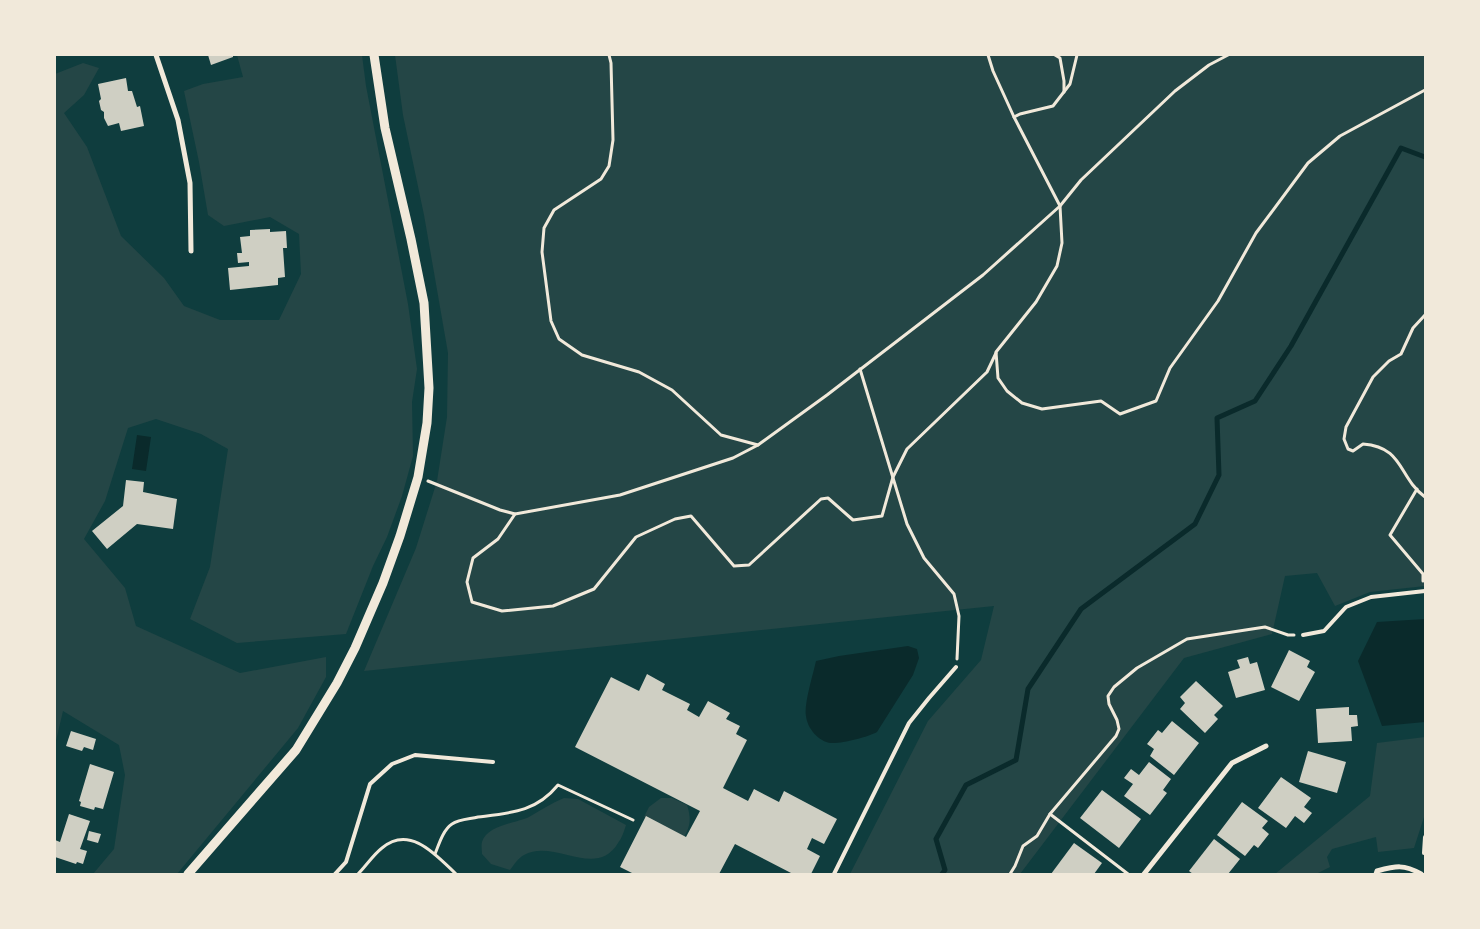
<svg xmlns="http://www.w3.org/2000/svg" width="1480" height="929" viewBox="0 0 1480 929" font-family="Lora,serif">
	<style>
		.green { fill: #244646 }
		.water { fill: #0a2a2b }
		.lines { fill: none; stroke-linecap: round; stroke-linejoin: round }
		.stream { stroke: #0a2a2b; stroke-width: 5 }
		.building { fill: #cfcfc3 }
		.path { stroke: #f1e9da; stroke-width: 3 }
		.service { stroke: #f1e9da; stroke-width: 4 }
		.minor { stroke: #f1e9da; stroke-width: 5 }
		.tertiary { stroke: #f1e9da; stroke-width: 9 }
	</style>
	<rect width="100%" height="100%" fill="#0f3d3e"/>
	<!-- green -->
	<g class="green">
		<path d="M237,55h125l4,31 42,218 9,65 -5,33 1,54 -11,40 -15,41 -14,29 -27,68 -109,9 -47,-24 20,-52 18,-118 -27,-15 -45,-15 -28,9 -23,73 -21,38 41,49 11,38 104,47 86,-16v20l-28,51 -121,146h-84l21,-25 11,-74 -6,-30 -56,-34 -8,34v-671l28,-11 16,5 -15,27 -20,18 23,34 34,89 43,42 20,28 36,14h59l22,-46 -2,-40 -29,-17 -46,9 -16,-11 -9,-53 -15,-71 19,-7 40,-7z"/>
		<path d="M395,55h1030v531l-55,6 -35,14 -18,-33 -32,3 -13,58 -88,24 -164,216h-170l78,-153 53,-61 13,-54 -630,65 52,-123 21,-67 10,-64 1,-64 -24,-138 -21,-100z"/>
		<path d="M1425,737v77l-11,34 -36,4 -2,-15 -44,12 -5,8 3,10 -14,7h-41l95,-78 7,-53z"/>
		<path d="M564,798l14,1 48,26c-2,6 -4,13 -8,18 -22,37 -64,-5 -94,12 -6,3 -10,10 -14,15l-19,-6 -9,-10c0,-3 -1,-9 0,-12 5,-17 35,-19 47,-25 12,-7 23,-14 35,-19z"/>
		<path d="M661,798h11l15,7c4,13 4,20 -3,32l-40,-20 5,-10z"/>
	</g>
	<!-- water -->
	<g class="water">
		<path d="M137,435l14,2 -5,34 -14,-2z"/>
		<path d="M1425,619v103l-43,4 -24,-65 19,-39z"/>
		<path d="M908,646l9,3 2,9 -6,17 -36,57c-9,5 -36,12 -46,11 -12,-1 -24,-15 -25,-27 -2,-13 7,-41 10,-55l23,-5z"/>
	</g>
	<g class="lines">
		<!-- stream -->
		<path class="stream" d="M942,874l3,-4 -9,-31 30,-54 50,-25 12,-71 53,-80 114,-85 24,-49 -2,-57 38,-17 36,-55 110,-198 24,9"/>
	</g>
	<!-- building -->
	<g class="building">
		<path d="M208,55h25v2l-22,8z"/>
		<path d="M126,78l2,13h4l5,16 3,-1 4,20 -23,5 -2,-8 -11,3 -4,-8v-6l-3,-2 -2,-9 2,-2 -3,-15z"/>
		<path d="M270,229v3l16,-1 1,17h-4l2,29 -7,1v7l-48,5 -2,-22 21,-2v-4l-11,1 -1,-10h5l-2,-16 10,-1v-6z"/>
		<path d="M126,480l18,2 -1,10 34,7 -4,30 -36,-5 -30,25 -15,-18 31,-25z"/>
		<path d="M1289,650l21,11 -3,6 8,5 -16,29 -28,-14z"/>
		<path d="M1248,657l2,7 7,-2 8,28 -29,8 -8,-26 12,-4 -3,-8z"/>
		<path d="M647,674l18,10 -3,6 28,14 -3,6 12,7 9,-16 22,12 -4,6 14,7 -4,8 11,6 -24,48 25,13 6,-12 25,13 5,-11 53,28 -13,25 -12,-6 -5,11 13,7 -9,18h-18l-58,-30 -16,30h-85l-14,-7 26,-51 40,21 14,-26 -125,-64 36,-70 28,14z"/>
		<path d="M1196,681l27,25 -9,9 4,4 -13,14 -25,-24 5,-6 -5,-6z"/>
		<path d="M1349,707v8h8l1,11 -7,1 1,14 -34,2 -2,-34z"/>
		<path d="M1172,721l27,22 -25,32 -24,-19 4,-7 -7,-5 11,-14 4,3z"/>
		<path d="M71,731l25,8 -3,11 -9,-3 -2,4 -16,-5z"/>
		<path d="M1308,751l38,11 -9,31 -38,-11z"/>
		<path d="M1149,762l22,17 -8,11 4,3 -17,22 -26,-19 9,-12 -9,-6 7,-9 8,6z"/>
		<path d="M90,764l24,8 -11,37 -8,-2 -1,3 -14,-4 1,-4 -2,-1z"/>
		<path d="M1281,777l30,21 -7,9 8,6 -8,10 -9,-7 -9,12 -28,-20z"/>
		<path d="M1102,790l39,29 -22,29 -39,-30z"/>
		<path d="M1242,802l26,19 -6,7 7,6 -11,14 -4,-3 -9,11 -28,-21z"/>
		<path d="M69,814l21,7 -10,28 7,2 -4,13 -6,-2 -1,2 -21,-7v-17l5,2z"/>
		<path d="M89,831l12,3 -3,9 -11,-3z"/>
		<path d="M1214,839l26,20 -12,15h-35l-4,-3z"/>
		<path d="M1074,843l28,20 -8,11h-43z"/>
	</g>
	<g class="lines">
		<!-- path -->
		<g class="path">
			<path d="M609,55l2,8 2,77 -4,26 -8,13 -47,31 -10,18 -2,24 9,69 8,18 23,16 57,17 33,18 49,45 37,10"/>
			<path d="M988,55l5,16 21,46 46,89 2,37 -5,23 -21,36 -40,50 2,26 9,13 15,12 20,6 59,-8 19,13 36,-13 14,-33 48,-67 38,-68 52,-70 32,-27 85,-46"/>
			<path d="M1055,55l5,3 4,23v11"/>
			<path d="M1014,117l6,-3 33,-8 17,-22 7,-29"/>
			<path d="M1425,315l-12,13 -12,26 -12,7 -16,16 -27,50 -2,12 4,10 5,2 10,-7c41,3 35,33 62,53"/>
			<path d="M860,369l47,155 17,34 30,36 5,22 -2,43"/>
			<path d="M428,481l72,29 15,4 105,-19 113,-37 25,-13 69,-50 156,-120 77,-69 21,-26 94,-89 34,-26 19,-10"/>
			<path d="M1417,489l-27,46 33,39v7"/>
			<path d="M515,514l-17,25 -25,19 -6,24 5,20 30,9 51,-5 41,-17 42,-52 39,-18 16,-3 43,50 15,-1 72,-66 7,-1 25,22 29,-4 11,-39 14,-28 80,-77 9,-19"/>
			<path d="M1050,814l78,60"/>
			<path d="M435,854c4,-10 8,-24 17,-30 7,-5 18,-5 26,-7 33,-4 58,-5 80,-32l75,35"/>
			<path d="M358,874c8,-8 15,-19 24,-26 28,-24 55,8 74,26"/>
			<path d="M1010,874l5,-8 8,-20 14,-10 13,-22 66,-78 3,-7 -2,-9 -8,-16 -1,-8 6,-9 23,-19 50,-29 78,-12 23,8h6"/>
		</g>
		<!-- service -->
		<g class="service">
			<path d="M1303,635l21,-4 22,-24 25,-10 54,-6"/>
			<path d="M1424,853l1,-16"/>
			<path d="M335,874l11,-12 24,-78 22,-20 23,-9 78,7"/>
			<path d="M834,874l75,-151 20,-25 27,-31"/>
		</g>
		<!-- minor -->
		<g class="minor">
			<path d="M156,55l22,65 12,63 1,68"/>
			<path d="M1144,874l88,-111 34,-17"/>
			<path d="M1376,874l1,-3c19,-5 27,-7 44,3"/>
		</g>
		<!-- tertiary -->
		<path class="tertiary" d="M188,874l108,-124 41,-67 18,-35 28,-65 17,-47 18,-59 9,-54 2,-35 -5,-85 -13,-64 -26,-111 -11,-73"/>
	</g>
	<!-- border -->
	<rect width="1480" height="929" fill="none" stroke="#f1e9da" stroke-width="112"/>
</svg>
